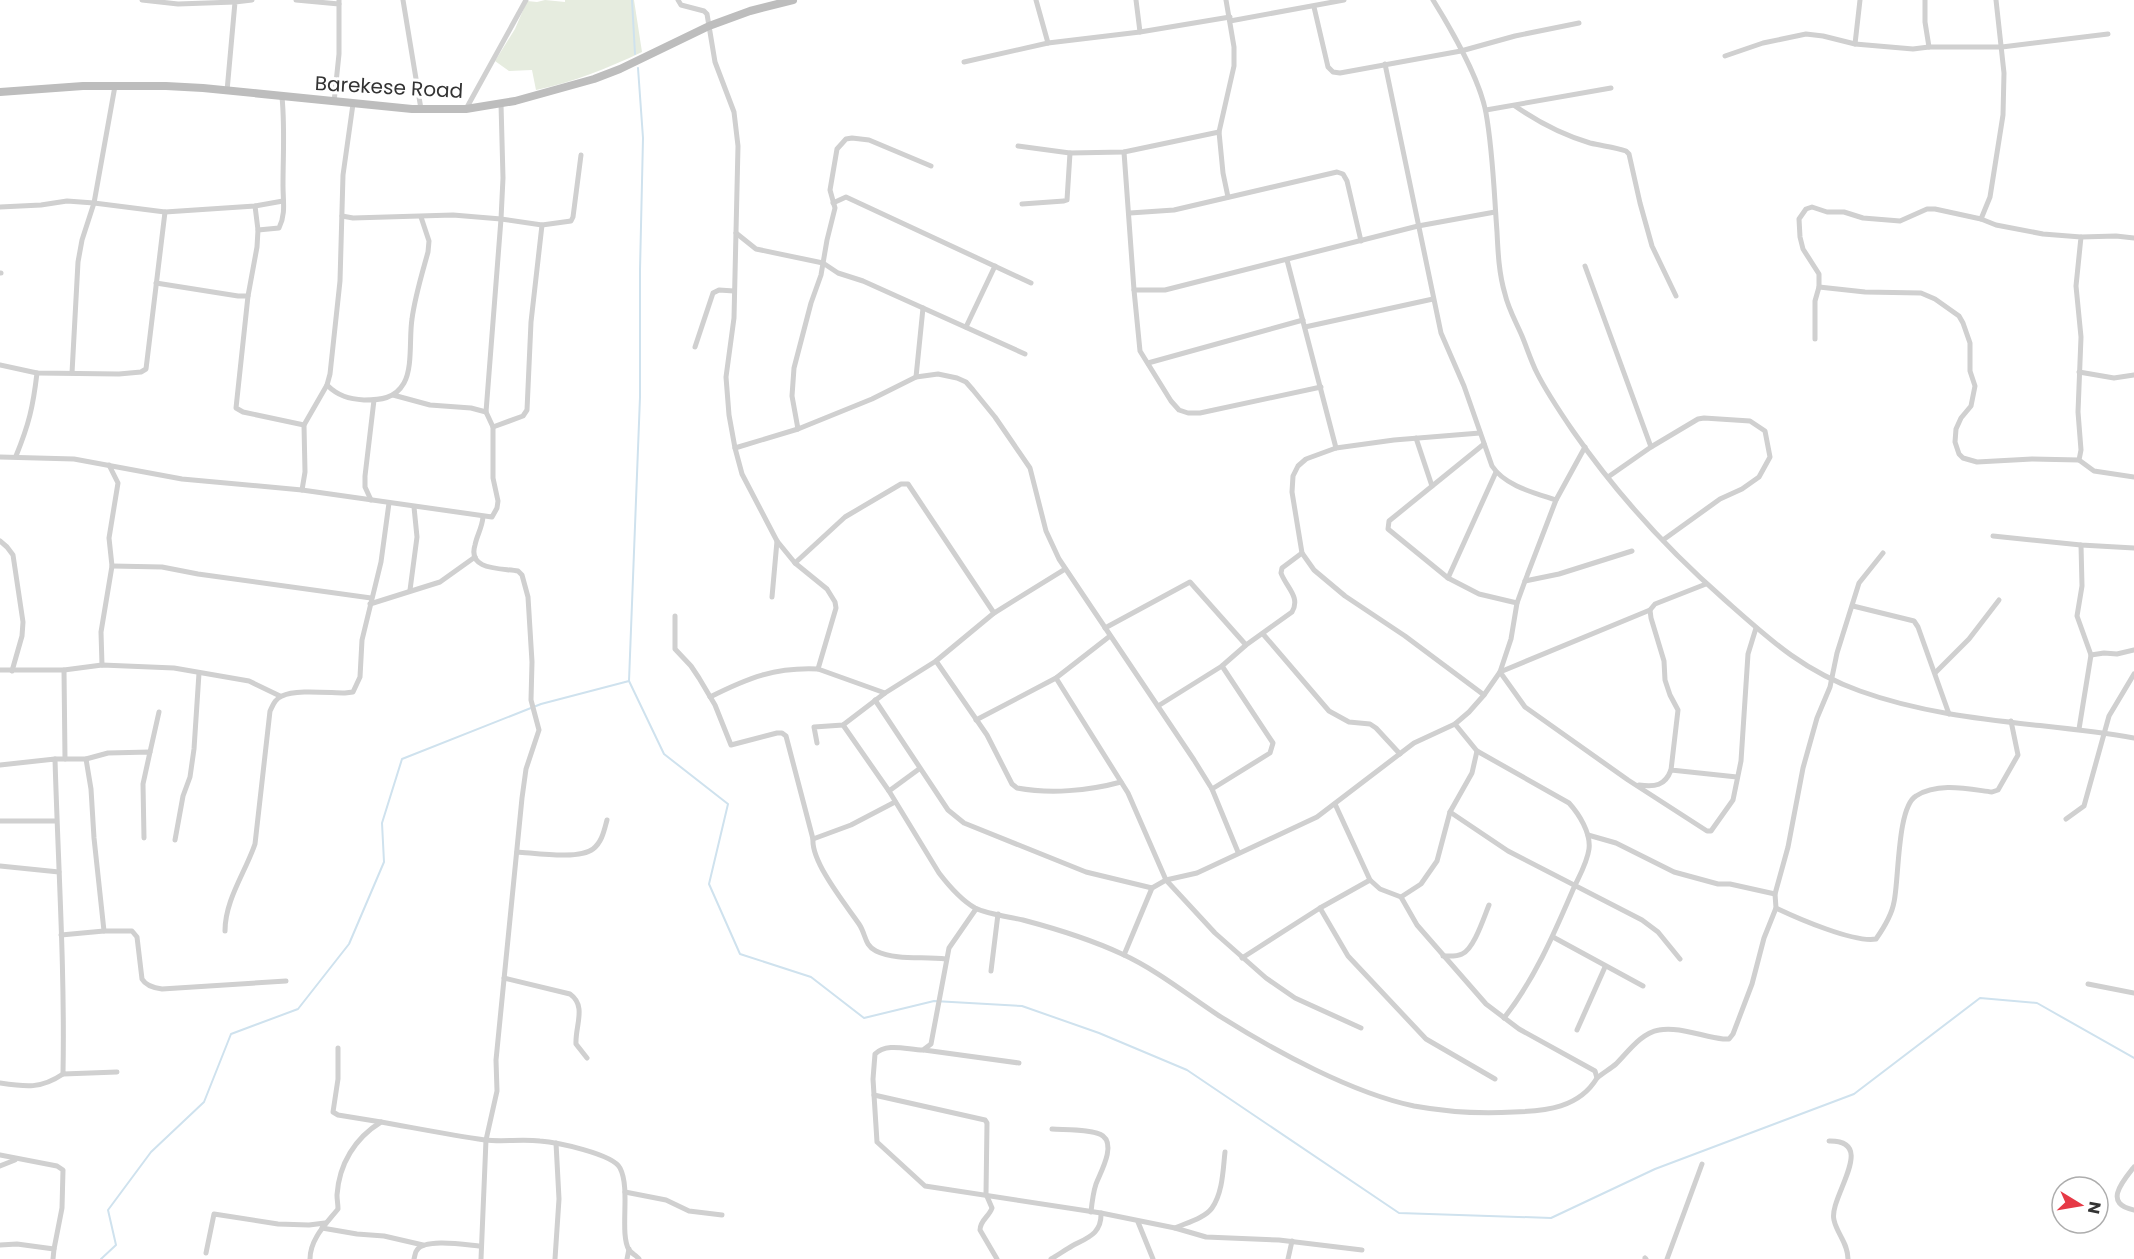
<svg xmlns="http://www.w3.org/2000/svg" width="2134" height="1259" viewBox="0 0 2134 1259" font-family="Poppins,sans-serif">
	<style>
		.green { fill: #e6ecdf }
		.lines { fill: none; stroke-linecap: round; stroke-linejoin: round }
		.stream { stroke: #cfe2ee; stroke-width: 2 }
		.minor { stroke: #d0d0d0; stroke-width: 5 }
		.secondary { stroke: #bdbdbd; stroke-width: 8 }
		.labels { text-anchor: middle; dominant-baseline: central; stroke-width: 6; stroke-linejoin: round; paint-order: stroke }
		.street-label { font-size: 20px; fill: #333; stroke: #fff }
	</style>
	<rect width="100%" height="100%" fill="#fff"/>
	<!-- green -->
	<path class="green" d="M545,0l20,2v-2h69l8,52c-34,16 -68,30 -106,38l-4,-20 -23,1 -14,-10 20,-32 12,-28 10,1z"/>
	<g class="lines">
		<!-- stream -->
		<g class="stream">
			<path d="M632,0l3,54"/>
			<path d="M638,68l5,70 -3,132v127l-11,284 35,73 64,50 -19,80 31,70 71,23 53,41 70,-17 88,5 77,27 88,37 212,143 152,5 104,-49 199,-75 126,-96 57,5 97,55"/>
			<path d="M101,1259l15,-14 -8,-35 43,-58 53,-50 27,-68 67,-25 51,-65 35,-82 -2,-39 20,-64 139,-55 88,-23"/>
		</g>
		<!-- minor -->
		<g class="minor">
			<path d="M142,0l36,4 57,-2"/>
			<path d="M296,0l43,4"/>
			<path d="M403,0l18,109"/>
			<path d="M678,0l3,5 23,6 3,3 8,48 19,50 4,34 -4,172 -8,59 3,38 6,33 7,26 35,67 18,22 32,26 8,13 1,6 -18,61 67,24"/>
			<path d="M1036,0l12,43"/>
			<path d="M1136,0l4,32"/>
			<path d="M1226,0l8,47v19l-15,66 4,41 5,24"/>
			<path d="M1433,0c18,29 47,80 53,113 7,39 8,79 11,119 1,21 2,42 8,62 3,14 11,28 17,42 5,12 9,25 15,37 10,20 23,39 36,58 43,62 95,119 152,169 44,39 78,71 135,91 88,32 183,31 274,47"/>
			<path d="M1925,0v22l4,25"/>
			<path d="M1314,7l14,60 5,5 7,1 121,-22 54,-15 64,-13"/>
			<path d="M1230,21l114,-21"/>
			<path d="M1855,44l5,-44"/>
			<path d="M1725,56l38,-13 43,-9 17,2 32,8 58,5 16,-2h73l106,-13"/>
			<path d="M964,62l84,-19 92,-11 90,-15"/>
			<path d="M1385,64l56,269 23,53 28,80c13,20 43,27 64,34"/>
			<path d="M227,91l8,-89 17,-2"/>
			<path d="M334,102l5,-48v-54"/>
			<path d="M1515,106c23,16 48,29 75,37 12,3 25,4 36,8l3,3 11,49 12,43 24,50"/>
			<path d="M466,109l60,-109"/>
			<path d="M1486,110l125,-22"/>
			<path d="M1018,146l52,7 54,-1 95,-20"/>
			<path d="M1124,152l10,138h31l253,-64 77,-14"/>
			<path d="M833,203l13,-6 185,86"/>
			<path d="M1022,204l42,-3 3,-1 3,-47"/>
			<path d="M0,207l41,-2 26,-4 27,2 71,9 90,-6 28,-5"/>
			<path d="M1130,213l44,-3 163,-38 6,2 4,7 14,60"/>
			<path d="M342,216l11,2 100,-3 48,4 41,6 29,-4 2,-4 8,-62"/>
			<path d="M1981,219l9,-22 13,-82 1,-42 -8,-73"/>
			<path d="M258,230l21,-2c7,-14 4,-27 4,-42 0,-30 2,-59 -1,-89"/>
			<path d="M736,233l20,16 67,14 15,10 25,8 162,73"/>
			<path d="M2081,237l35,-1 18,2"/>
			<path d="M1287,260l49,188"/>
			<path d="M1585,266l66,181"/>
			<path d="M0,273h1"/>
			<path d="M156,283l82,13h10l9,-49 1,-17 -3,-24"/>
			<path d="M1819,287l46,5 56,1 14,6 24,17 4,7 7,20v28l5,15 -4,20 -10,12 -5,11 -1,13 4,12 4,4 14,4 55,-3 47,1"/>
			<path d="M1134,290l6,61 31,50 8,9 9,3h12l121,-26"/>
			<path d="M248,296l-12,112 7,4 61,13"/>
			<path d="M966,327l29,-61"/>
			<path d="M1305,327l128,-28"/>
			<path d="M1815,339v-38l4,-14v-13l-16,-25 -3,-12 -1,-18 7,-10 6,-2 15,5h17l19,6 37,3 27,-12h8l46,10 15,6 47,9 38,3 -5,49 5,51 -3,75 3,38 -2,10 15,11 40,6"/>
			<path d="M695,347l18,-54 6,-3 15,1"/>
			<path d="M1148,363l155,-43"/>
			<path d="M0,365l37,8 82,1 22,-2 5,-3 19,-157"/>
			<path d="M2079,372l35,6 20,-3"/>
			<path d="M72,373l6,-111 4,-22 12,-37 21,-117"/>
			<path d="M916,377l7,-69"/>
			<path d="M327,385c11,11 22,14 37,15 16,0 31,-1 40,-17 9,-16 5,-46 8,-64 3,-23 10,-45 16,-67l1,-11 -8,-24"/>
			<path d="M393,395l37,10 41,3 15,4"/>
			<path d="M493,427l30,-11 4,-6 4,-88 11,-97"/>
			<path d="M798,429l-6,-33 2,-28 17,-65 10,-28 6,-35 8,-32 -5,-18 7,-41 9,-10 6,-1 17,2 62,26"/>
			<path d="M1480,433l-86,7 -58,8 -30,11 -8,7 -5,10 -1,16 10,61 12,17 31,26 60,40 79,59"/>
			<path d="M1416,438l16,48"/>
			<path d="M1484,444l-95,77 -1,8 60,49 31,16 38,9"/>
			<path d="M735,448l63,-19 74,-30 44,-22 22,-3 19,4 9,4 7,8 22,27 35,51 16,63 13,28 135,201 18,29 26,63"/>
			<path d="M16,456c13,-32 17,-49 21,-83"/>
			<path d="M0,457l74,2 108,20 120,11 190,27 5,-9 1,-7 -5,-23v-51l-7,-15 15,-193 2,-41 -2,-74"/>
			<path d="M1608,477l43,-30 47,-28 6,-1 46,3 15,10 5,26 -11,20 -17,12 -22,10 -57,41"/>
			<path d="M302,490l3,-18 -1,-47 23,-40 3,-11 10,-93 3,-106 10,-71"/>
			<path d="M371,500l-6,-13v-11l9,-76"/>
			<path d="M1993,536l88,9 53,3"/>
			<path d="M0,541l7,6 6,8 10,67 -1,14 -10,35"/>
			<path d="M795,563l50,-46 56,-33h7l86,129"/>
			<path d="M112,566l50,1 36,7 173,24"/>
			<path d="M1448,578l48,-106"/>
			<path d="M1525,581l34,-7 73,-23"/>
			<path d="M1706,584l-51,20 -5,6 -150,62 25,35 103,73 79,51h4l22,-31 8,-39 7,-107 8,-26"/>
			<path d="M410,590l7,-53 -3,-30"/>
			<path d="M772,597l5,-56"/>
			<path d="M370,604l70,-22 35,-25"/>
			<path d="M1853,606l61,15 4,6 31,87"/>
			<path d="M1650,610l1,8 13,43 1,19 5,15 8,15 -7,60 66,7"/>
			<path d="M675,616v33l16,17 8,12 16,27 16,40 46,-12h5l4,3 27,103c-2,23 33,66 46,85 7,10 5,21 17,27 21,10 47,5 70,8"/>
			<path d="M1105,628l85,-46 56,63"/>
			<path d="M1263,634l66,77 20,11 21,2 6,4 24,26"/>
			<path d="M2091,655l13,-2 13,1 17,-4"/>
			<path d="M936,661l51,74 25,49 5,4c33,6 71,3 104,-6"/>
			<path d="M102,665l-1,-33 11,-66 -3,-28 9,-55 -9,-18"/>
			<path d="M0,670h64l38,-5 72,3 75,13 31,15"/>
			<path d="M64,670l1,89"/>
			<path d="M1935,673l34,-34 30,-39"/>
			<path d="M1056,678l72,115 38,87 49,53 51,45 29,20 66,30"/>
			<path d="M710,697c38,-19 65,-30 108,-28"/>
			<path d="M875,700l73,110 16,13 122,49 66,16 14,-8 31,-7 120,-56 97,-74 41,-19 14,-12 15,-17 16,-23 11,-33 6,-36 8,-22 31,-81 29,-53"/>
			<path d="M1158,706l64,-40 24,-21 46,-33c9,-15 -6,-25 -11,-39l1,-5 20,-15"/>
			<path d="M976,720l80,-42 54,-42"/>
			<path d="M1455,724l22,27 92,52c10,11 22,30 20,46 -2,15 -11,29 -17,43 -19,44 -38,88 -68,126"/>
			<path d="M843,725l46,66 50,82c10,13 22,27 36,35 12,6 35,9 48,12 34,9 67,19 99,34 35,16 67,42 99,63 54,34 131,76 193,89 33,6 67,8 100,6 32,-1 65,-4 83,-34l-2,-7 -76,-42 -33,-25 -69,-79 -16,-28 -21,-8 -10,-9 -50,28 -78,50"/>
			<path d="M2079,729l12,-74 -14,-39 5,-30 -1,-41"/>
			<path d="M817,743l-3,-16 29,-2 42,-32 51,-32 58,-48 71,-44"/>
			<path d="M150,752l9,-40"/>
			<path d="M55,759h31l22,-6 42,-1 -7,32 1,54"/>
			<path d="M86,759l5,30 3,49 10,93"/>
			<path d="M0,765l55,-6c3,105 10,210 8,315l54,-2"/>
			<path d="M1639,785c16,2 26,1 32,-15"/>
			<path d="M1212,789l58,-36 3,-10 -51,-77"/>
			<path d="M889,791l30,-22"/>
			<path d="M1335,804l35,76"/>
			<path d="M1450,812l58,39 134,69 16,12 22,27"/>
			<path d="M2066,819l18,-13 25,-90 25,-42"/>
			<path d="M0,821h56"/>
			<path d="M1588,835l28,8 58,29 44,12h12l45,10"/>
			<path d="M813,839l38,-14 44,-23"/>
			<path d="M175,840l8,-44 7,-19 4,-28 5,-76"/>
			<path d="M517,852c18,1 62,8 76,-3 9,-7 11,-18 14,-29"/>
			<path d="M0,866l59,6"/>
			<path d="M1401,897l20,-13 16,-23 13,-49 22,-39 5,-22"/>
			<path d="M1320,908l28,48 78,83 69,40"/>
			<path d="M1776,908c21,10 78,35 100,31 7,-10 16,-25 18,-37 5,-22 3,-95 22,-106 22,-14 52,-7 76,-4l6,-2 20,-35 -7,-34"/>
			<path d="M976,909l-27,39 -18,96 -8,6c-15,0 -36,-8 -48,4l-2,25 4,63 48,44 176,27 74,15 31,9 73,3 83,10"/>
			<path d="M225,931c0,-31 20,-58 30,-87l15,-133c3,-6 5,-12 12,-15 13,-7 48,-3 63,-3l8,-1 7,-15 2,-37 19,-78 8,-59"/>
			<path d="M61,935l43,-4h28l5,6 5,42c4,7 12,9 20,10l124,-8"/>
			<path d="M1553,937l90,49"/>
			<path d="M1124,955l28,-67"/>
			<path d="M1443,956c6,0 13,1 19,-2 12,-5 22,-37 27,-49"/>
			<path d="M991,971l7,-57"/>
			<path d="M504,978l66,16c17,12 5,32 6,50l11,14"/>
			<path d="M2088,984l46,9"/>
			<path d="M1577,1030l28,-63"/>
			<path d="M338,1048v31l-5,33 5,3 43,7"/>
			<path d="M924,1050l95,13"/>
			<path d="M1597,1078c6,-5 13,-9 19,-14 12,-12 25,-31 43,-34 19,-4 45,7 64,9h6l4,-5 19,-50 12,-46 12,-30 -1,-14 13,-47 15,-79 14,-50 13,-31 7,-34 22,-70 24,-30"/>
			<path d="M0,1083c26,4 41,6 63,-9"/>
			<path d="M874,1095l111,25 2,3 -1,71 6,14c-3,9 -12,12 -12,22l17,29"/>
			<path d="M1052,1129c12,1 43,0 51,7 13,10 -3,37 -7,48 -3,9 -4,18 -5,28"/>
			<path d="M1829,1141c50,-1 -1,57 5,79 3,14 14,23 14,39"/>
			<path d="M0,1155l57,11 6,4 -1,38 -8,41"/>
			<path d="M0,1166l15,-6"/>
			<path d="M2134,1167c-12,15 -31,37 0,43"/>
			<path d="M625,1192l41,8 23,11 33,4"/>
			<path d="M1138,1222l15,37"/>
			<path d="M322,1228l35,6 27,2 39,9"/>
			<path d="M1175,1228c11,-5 30,-10 37,-20 11,-16 11,-39 13,-56"/>
			<path d="M0,1245l17,-1 37,5 -1,10"/>
			<path d="M206,1253l8,-39 64,10 31,1 16,-2"/>
			<path d="M1645,1258l1,1"/>
			<path d="M310,1259c0,-20 16,-35 28,-50 0,-5 -1,-9 -1,-14 2,-31 18,-57 44,-73 34,6 69,13 104,18 18,2 36,-1 55,1 16,1 73,13 80,27 11,21 -1,65 9,82 2,3 8,6 10,9"/>
			<path d="M414,1259c1,-3 1,-7 3,-9 8,-12 50,-5 63,-4"/>
			<path d="M481,1259l5,-119 11,-49 -1,-31 26,-262 4,-29 13,-39 -8,-30 1,-38 -4,-65 -6,-22 -4,-4c-16,-3 -51,0 -43,-26 2,-10 7,-17 8,-28"/>
			<path d="M555,1259l4,-60 -3,-56"/>
			<path d="M627,1259l2,-10"/>
			<path d="M1051,1259c7,-4 14,-9 21,-13 15,-8 30,-12 29,-33"/>
			<path d="M1288,1259l4,-18"/>
			<path d="M1667,1259l35,-95"/>
		</g>
		<!-- secondary -->
		<path class="secondary" d="M0,92l83,-6h83l37,2 209,21h54l49,-8 79,-22 26,-10 89,-43 41,-15 43,-11"/>
	</g>
	<g class="labels">
		<!-- street labels -->
		<g class="street-label">
			<text transform="translate(389 87) rotate(3)">Barekese Road</text>
		</g>
	</g>
	<!-- north arrow -->
	<g transform="translate(2080 1205) rotate(101)"><circle r="28" fill="#ffffff" stroke="#adadad" stroke-width="1.5"/>
	<path d="M0-4.5L10 22L0 15L-10 22Z" fill="#e63946"/>
	<text y="-9" font-size="16" font-weight="bold" text-anchor="middle" fill="#333333">N</text>
	</g>
</svg>
